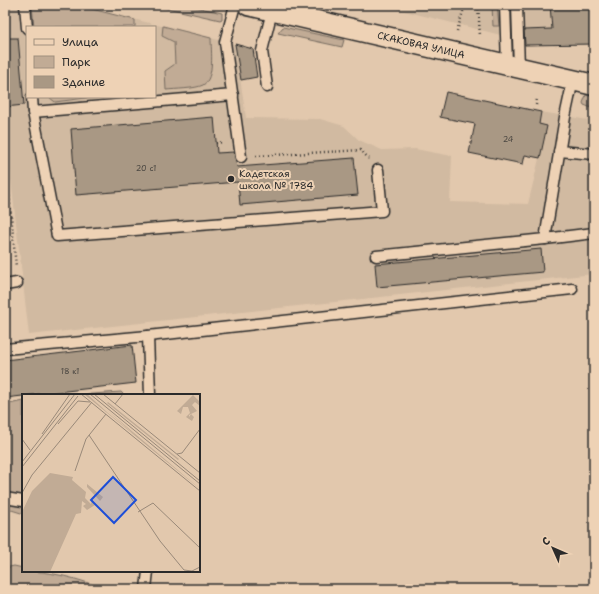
<svg xmlns="http://www.w3.org/2000/svg" width="599" height="594" viewBox="0 0 599 594" font-family="'Shantell Sans',sans-serif">
	<style>
		.built { fill: #d1baa1; fill-rule: evenodd }
		.green { fill: #c1ab95; stroke: #766b60 }
		.building { fill: #a99884; stroke: #2b2b2b }
		.lines { fill: none; stroke-linecap: round; stroke-linejoin: round }
		.lane-casing { stroke: #2b2b2b; stroke-width: 13 }
		.street-casing { stroke: #2b2b2b; stroke-width: 23 }
		.path { stroke: #2b2b2b; stroke-width: 2.5; stroke-dasharray: 1 3; stroke-linecap: butt }
		.lane { stroke: #eed2b5; stroke-width: 10 }
		.street { stroke: #eed2b5; stroke-width: 20 }
		.poi-dot { fill: #2b2b2b; stroke: #eed2b5; stroke-width: 1.5 }
		.labels { text-anchor: middle; dominant-baseline: central; stroke-width: 4; stroke-linejoin: round; paint-order: stroke }
		.number-label { font-size: 8px; fill: #4a4641 }
		.street-label { font-size: 10px; fill: #2b2b2b; stroke: #eed2b5 }
		.poi-label { font-size: 10px; fill: #2b2b2b; stroke: #eed2b5; text-anchor: start }
		.inset-road { fill: none; stroke: #998979; stroke-width: 1 }
		.view { fill: #1d4ed8; fill-opacity: 0.15; stroke: #1d4ed8; stroke-width: 2 }
		.inset-edge { fill: none; stroke: #2b2b2b; stroke-width: 2 }
	</style>
	<rect width="100%" height="100%" fill="#e2c8ad"/>
	<filter id="ink" filterUnits="userSpaceOnUse"><feTurbulence type="fractalNoise" baseFrequency=".025" numOctaves="2"/><feDisplacementMap in="SourceGraphic" scale="8" xChannelSelector="R" yChannelSelector="G"/><feConvolveMatrix kernelMatrix="1 2 1 2 8 2 1 2 1" color-interpolation-filters="sRGB"/></filter>
	<g filter="url(#ink)">
		<!-- built -->
		<g class="built">
			<path d="M5,5h71l159,39 11,74 74,1 24,7 15,14 23,10 33,-1 37,7 -2,46 78,2 19,-78 -8,-2 2,-12 53,9v153l-565,61 -24,-207zM27,27h128v70h-128z"/>
			<path d="M380,5h214v39l-53,1z"/>
		</g>
		<!-- green -->
		<g class="green">
			<path d="M32,5h44l59,15v7h-101z"/>
			<path d="M154,5h33l35,8v6l-2,1z"/>
			<path d="M492,5h5l2,21h-6z"/>
			<path d="M163,26l48,12c0,13 4,40 -8,47 -8,4 -28,4 -37,5l-1,-19 10,-7 -1,-22 -12,-6z"/>
			<path d="M283,27l61,13 -2,7 -64,-14z"/>
			<path d="M586,95l8,2v12l-10,-4 -1,-2z"/>
			<path d="M49,97h44l-38,5z"/>
			<path d="M121,392l3,3h-47z"/>
			<path d="M23,401v112h-2l-16,-5v-103z"/>
			<path d="M14,566l9,2v3c28,0 56,8 82,18h-100v-21z"/>
		</g>
		<!-- building -->
		<g class="building">
			<path d="M550,5h44v39l-69,1 -1,-15 28,-1z"/>
			<path d="M5,38h13l6,67 -19,2z"/>
			<path d="M235,44l18,5 4,28 -16,3z"/>
			<path d="M446,92l95,20 -2,12 8,2 -7,32 -15,-3 -2,9 -54,-11 6,-29 -35,-7z"/>
			<path d="M214,117l3,36 17,-1 3,15 117,-9 4,37 -118,10 -2,-23 -162,13 -5,-66z"/>
			<path d="M541,249l2,23 -166,15 -2,-23z"/>
			<path d="M132,345l4,38 -131,15v-38z"/>
		</g>
		<g class="lines">
			<!-- lane casing -->
			<g class="lane-casing">
				<g id="lane">
					<path d="M25,5l2,23"/>
					<path d="M235,5l-10,37 16,115"/>
					<path d="M505,5l2,60"/>
					<path d="M517,5l2,63"/>
					<path d="M267,87l-5,-36 10,-40"/>
					<path d="M32,97l1,15 24,124 325,-25 -4,-41"/>
					<path d="M33,112l200,-17"/>
					<path d="M559,151l35,3"/>
					<path d="M545,239l49,-6"/>
					<path d="M376,256l169,-17 20,-122 8,-37"/>
					<path d="M5,285l12,-2"/>
					<path d="M148,336l2,59"/>
					<path d="M5,349l143,-13 424,-47"/>
					<path d="M5,498l18,3"/>
					<path d="M146,589l2,-18"/>
				</g>
			</g>
			<!-- street casing -->
			<g class="street-casing">
				<path id="street" d="M248,5l346,80"/>
			</g>
			<!-- path -->
			<g class="path">
				<path d="M478,5l2,31"/>
				<path d="M457,31l8,-26"/>
				<path d="M536,105l1,-6"/>
				<path d="M216,143l7,-1"/>
				<path d="M5,152l11,115"/>
				<path d="M256,156l105,-6 8,9"/>
			</g>
			<!-- lane -->
			<use href="#lane" class="lane"/>
			<!-- street -->
			<use href="#street" class="street"/>
		</g>
	</g>
	<!-- markers -->
	<circle class="poi-dot" cx="231" cy="179" r="4"/>
	<g class="labels">
		<!-- number labels -->
		<g class="number-label">
			<text x="508" y="139">24</text>
			<text x="146" y="168">20 с1</text>
			<text x="70" y="371">18 к1</text>
		</g>
		<!-- street labels -->
		<g class="street-label">
			<text transform="translate(421 45) rotate(13)">СКАКОВАЯ УЛИЦА</text>
		</g>
		<!-- poi labels -->
		<g class="poi-label">
			<text x="239" y="173">Кадетская<tspan x="239" dy="12">школа № 1784</tspan></text>
		</g>
	</g>
	<!-- overview -->
	<g transform="translate(22 394)">
		<rect width="178" height="178" fill="#e2c8ad"/>
		<path d="M62,0h3l21,19 28,23 -29,-26 93,79zM171,1l7,7v4l-5,-4 -3,3 5,6 -8,4v2l2,-3 3,3 -2,4 -6,-4 4,-4 -2,-6h-5l-2,7 -4,-3zM86,8l71,57 -1,1 -71,-57zM28,79l23,4 -1,3 14,12 -1,6 6,6 1,-5 3,6 -8,5 -4,-4 3,-2 -4,-3 -1,12 -5,1 -26,58h-28v-60l10,-21zM65,90l16,13 -3,4 -13,-14z" fill="#c1ab95"/>
		<path class="inset-road" d="M59,0l119,97M68,0l110,90M72,0l106,87M81,0l97,79M93,10l8,-10M36,30l20,-23 12,1M20,40l28,-40M67,41l71,106 24,29 8,1 8,-4M0,45l8,11M155,60l5,-1 18,-24M0,68l53,-68M0,73l56,-71M53,77l11,-32 20,-25M0,99l10,-18 60,-73M116,118l15,-9 47,45"/>
		<path class="view" d="M91,83l23,23 -22,23 -23,-23z"/>
		<rect width="178" height="178" class="inset-edge"/>
	</g>
	<!-- margin -->
	<rect width="599" height="594" fill="none" stroke="#eed2b5" stroke-width="20"/>
	<rect x="10" y="10" width="579" height="574" fill="none" stroke="#2b2b2b" stroke-width="1.5" filter="url(#ink)"/>
	<!-- legend -->
	<rect x="26" y="26" width="130" height="72" fill="#eed2b5" stroke="#a08f7e"/>
	<rect x="34" y="39" width="20" height="6" fill="#eed2b5" stroke="#a08f7e"/>
	<text x="62" y="46" font-size="12" fill="#2b2b2b">Улица</text>
	<rect x="34" y="56" width="20" height="12" fill="#c1ab95" stroke="#a08f7e"/>
	<text x="62" y="66" font-size="12" fill="#2b2b2b">Парк</text>
	<rect x="34" y="76" width="20" height="12" fill="#a99884" stroke="#a08f7e"/>
	<text x="62" y="86" font-size="12" fill="#2b2b2b">Здание</text>
	<!-- north arrow -->
	<g transform="translate(553 548) rotate(315)" stroke="#eed2b5" stroke-width="3" paint-order="stroke">
	<path d="M0-3L7 15L0 10L-7 15Z" fill="#2b2b2b"/>
	<text y="-6" font-size="11" font-weight="bold" text-anchor="middle" fill="#2b2b2b">С</text>
	</g>
</svg>
